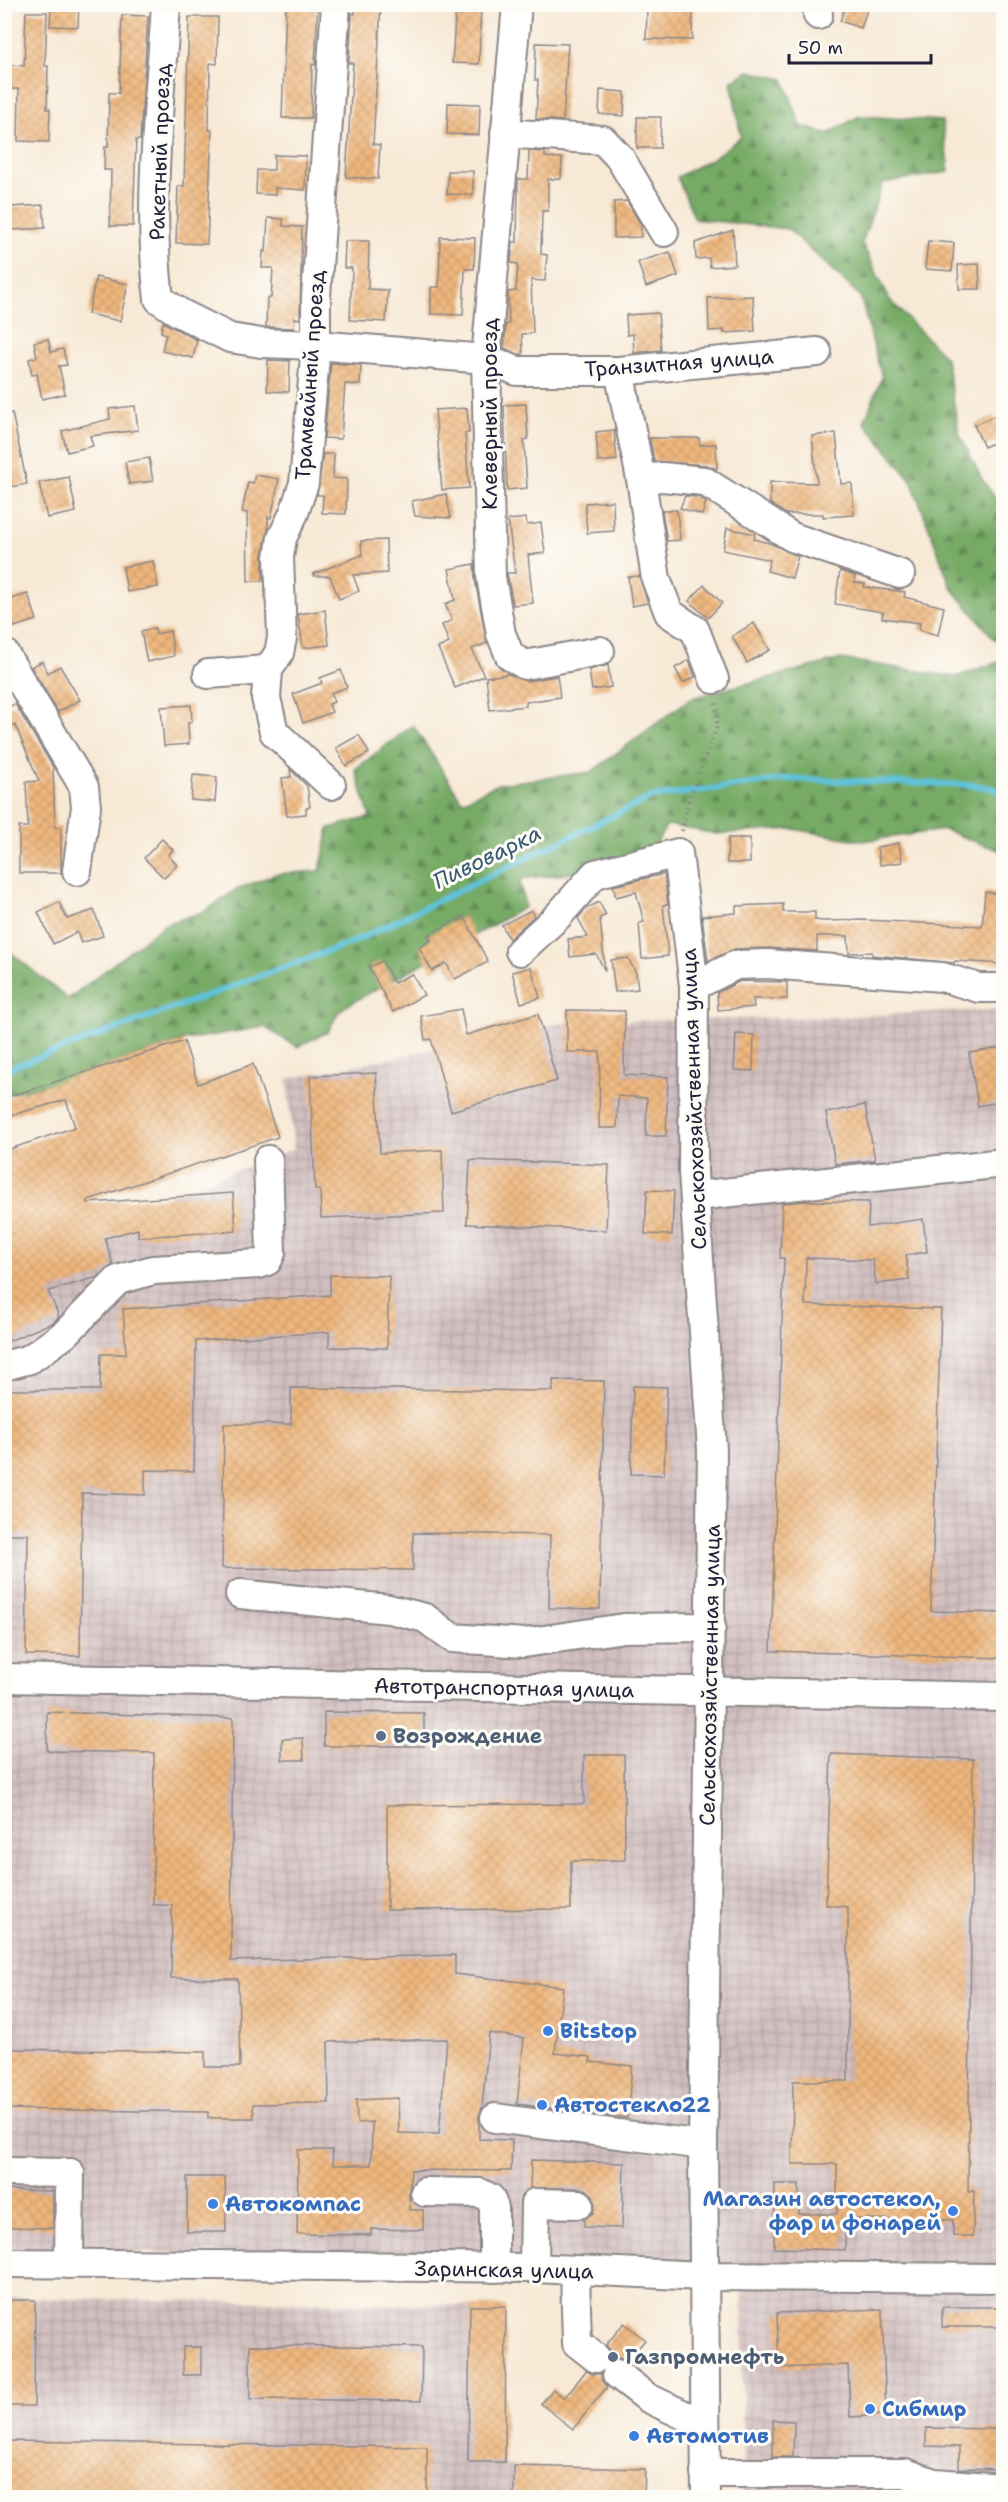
<svg xmlns="http://www.w3.org/2000/svg" width="1008" height="2502" viewBox="0 0 1008 2502" font-family="'Shantell Sans',sans-serif">
	<style>
		.industrial { fill: url(#industrial-grid) }
		.forest { fill: url(#forest-firs); stroke: #4c6650; stroke-width: 1.5 }
		.lines { fill: none; stroke-linecap: round; stroke-linejoin: round }
		.stream { stroke: #5fc3dd; stroke-width: 6 }
		.building { fill: url(#building-cross-hatch) }
		.minor-casing { stroke: #8c8688; stroke-width: 32 }
		.path { stroke: #8c8688; stroke-width: 4; stroke-dasharray: 1.5 4.5; stroke-linecap: butt }
		.minor { stroke: #fff; stroke-width: 28 }
		.service-dot { fill: #5c6f8a; stroke: #fdfcf7; stroke-width: 2 }
		.shop-dot { fill: #3f7fe0; stroke: #fdfcf7; stroke-width: 2 }
		.labels { text-anchor: middle; dominant-baseline: central; stroke-width: 6; stroke-linejoin: round; paint-order: stroke }
		.street-label { font-size: 21px; fill: #22223b; stroke: #fdfcf7 }
		.service-label { font-size: 21px; font-weight: bold; fill: #4e5e75; stroke: #fdfcf7; text-anchor: start }
		.shop-label { font-size: 21px; font-weight: bold; fill: #366cbe; stroke: #fdfcf7; text-anchor: start }
		.water-label { font-size: 22px; font-style: italic; fill: #375a74; stroke: #fdfcf7 }
	</style>
	<defs>
		<pattern id="industrial-grid" width="8" height="8" patternUnits="userSpaceOnUse" patternTransform="scale(1.5)"><rect width="8" height="8" fill="#d2bfc0"/><path d="M0 4h8M4 0v8" fill="none" stroke="#b4a4a6"/></pattern>
		<pattern id="forest-firs" width="22" height="20" patternUnits="userSpaceOnUse" patternTransform="scale(1.5)"><rect width="22" height="20" fill="#76aa65"/><path d="M5 1l3.5 6h-7zM16 11l3.5 6h-7z" fill="#608a54"/></pattern>
		<pattern id="building-cross-hatch" width="8" height="8" patternUnits="userSpaceOnUse" patternTransform="scale(1.5)"><rect width="8" height="8" fill="#efb77d"/><path d="M0 0l8 8M0 8l8-8" fill="none" stroke="#cd9d6d"/></pattern>
	</defs>
	<rect width="100%" height="100%" fill="#fdfcf7"/>
	<filter id="ink" filterUnits="userSpaceOnUse"><feTurbulence type="fractalNoise" baseFrequency=".0167" numOctaves="2"/><feDisplacementMap in="SourceGraphic" scale="12" xChannelSelector="R" yChannelSelector="G"/><feConvolveMatrix kernelMatrix="1 2 1 2 8 2 1 2 1" color-interpolation-filters="sRGB"/></filter>
	<filter id="wash" filterUnits="userSpaceOnUse"><feTurbulence type="fractalNoise" baseFrequency=".008" numOctaves="4" result="noise"/><feDisplacementMap in="SourceGraphic" scale="24" xChannelSelector="R" yChannelSelector="G"/><feGaussianBlur stdDeviation="1.35" result="paint"/><feColorMatrix in="noise" values="0 0 0 0 0 0 0 0 0 0 0 0 0 0 0 0 0 1.4 0 .05"/><feComposite in="paint" operator="in"/></filter>
	<g filter="url(#wash)">
		<rect width="100%" height="100%" fill="#f7e9d5"/>
		<!-- industrial -->
		<g class="industrial">
			<path d="M1003,1009v1488h-260l-1,-233 -737,-15v-992l289,-108 -7,-70 280,-57 272,-5z"/>
			<path d="M5,2298l501,8 -1,160 140,3 -1,29h-639z"/>
		</g>
		<!-- forest -->
		<g class="forest">
			<path d="M749,71l35,8 17,47 27,8 31,-18 83,5 7,51 -66,11 -21,60 28,57 56,58 13,75 23,46 21,30v141l-52,-63 -40,-107 -47,-58 18,-45 -22,-81 -72,-67 -93,-10 -18,-42 36,-19 28,-21 -10,-56z"/>
			<path d="M841,659l115,18 47,-17v192l-59,-22 -81,11 -70,-12 -77,5 -49,-9 -12,21 -46,37 -35,-10 -54,6 5,28 -179,99 -8,7 -10,19 -31,15 -33,-20 -79,13 -116,39 -64,16 -1,-148 64,52 96,-74 41,-14 32,-22 39,-15 44,-3 9,-43 41,-11 -15,-48 58,-44 49,76 36,-17 93,-12 100,-74z"/>
		</g>
		<g class="lines">
			<!-- stream -->
			<path class="stream" d="M4,1070l349,-128 299,-145 136,-18 187,6 29,6"/>
		</g>
		<g id="blocks">
			<!-- building -->
			<g class="building">
				<path d="M51,4h28l-1,23 -28,-1z"/>
				<path d="M286,4h32l-3,61 -3,-1 -1,54h-29z"/>
				<path d="M356,4h25l-8,140 7,1 -2,34 -32,-2 7,-114h-4l3,-50 3,1z"/>
				<path d="M456,4h25l-2,60 -27,-1z"/>
				<path d="M846,4h23l-8,24 -21,-7z"/>
				<path d="M647,7l46,2 -1,31 -46,-1z"/>
				<path d="M26,12h21l-2,54h3l-1,43h3l-1,33 -31,-1 1,-52h-9v-24l14,1z"/>
				<path d="M122,15l26,1 -8,124h-4l-3,86h-23l1,-56h-7l1,-23h3l1,-54h10z"/>
				<path d="M189,17h29l-1,47 -7,-1 -1,67h3l-5,114 -31,-1 2,-57h6z"/>
				<path d="M536,43l32,1 -5,77 -27,-2 2,-39h-3z"/>
				<path d="M600,90l25,2 -1,24 -25,-2z"/>
				<path d="M448,103l32,1 -1,31 -32,-1z"/>
				<path d="M637,117h24l-1,31h-23z"/>
				<path d="M529,151l16,1v5l17,1 -1,21h-13v32h-6l-1,43 6,1 -2,26 -14,-1 2,53 -11,1 1,20h-5l-14,-6 2,-24h3l-1,-32 8,-1 2,-27 -7,-1 2,-21h4l1,-63h10z"/>
				<path d="M274,155l32,1 -1,34 -30,-2v7l-19,-1 1,-24h17z"/>
				<path d="M448,171h25v24l-26,-1z"/>
				<path d="M627,201l14,24v12l-27,1v-36z"/>
				<path d="M43,205l2,23 -34,2 -1,-23z"/>
				<path d="M268,218l15,1v7l19,1 -2,92 -5,-1 -1,10 -28,-1 1,-29h4l2,-30h-11l1,-17 3,1z"/>
				<path d="M733,230l2,35 -25,2 -1,-9 -13,1 -1,-16z"/>
				<path d="M440,237l35,1 -1,31h-9l-2,46 -32,-1v-27h8z"/>
				<path d="M345,241h24l-1,48 20,1 -2,32 -36,-2 2,-52h-8z"/>
				<path d="M928,241l26,2 -2,28 -27,-2z"/>
				<path d="M670,252l8,24 -32,11 -8,-25z"/>
				<path d="M979,264l1,25h-21l-1,-24z"/>
				<path d="M96,277l32,7 -8,37 -32,-7z"/>
				<path d="M753,296l2,35 -31,2v-3l-15,1 -1,-33z"/>
				<path d="M658,313l3,37 -27,3 -1,-19 -6,1 -1,-20z"/>
				<path d="M163,322l34,18 -4,18 -31,-7 4,-17 -5,-2z"/>
				<path d="M48,339l3,13 12,-3 4,16 -8,1 6,28 -23,5 -5,-25 -5,1 -3,-16 8,-2 -3,-15z"/>
				<path d="M268,360l22,1 -1,31 -22,-1z"/>
				<path d="M331,363l30,2 -1,20 -15,-1 -4,55 -17,-1z"/>
				<path d="M526,404l2,35 -4,1 3,48 -20,2 -3,-85z"/>
				<path d="M135,406l3,24 -48,6 3,10 -26,6 -5,-21 48,-12 -1,-10z"/>
				<path d="M467,408l2,25h-4l4,55 -27,2 -7,-80z"/>
				<path d="M12,413l15,71 -23,4v-74z"/>
				<path d="M994,416l10,22 -20,9 -10,-22z"/>
				<path d="M614,430l3,30 -19,2 -2,-30z"/>
				<path d="M836,433l5,51 11,-1 2,32 -31,2v-3h-37l-16,-11v-21l47,1 -5,-47z"/>
				<path d="M650,438h49l1,7 16,-1 1,25 -11,-4 -52,-4z"/>
				<path d="M323,454h11l-1,24 14,1 -1,35 -24,-1 1,-18h-6z"/>
				<path d="M149,458l4,23 -24,3 -4,-22z"/>
				<path d="M255,475l24,4 -8,39 -3,-1v12l-5,26v26h-15l-1,-68 -5,-1 6,-30 5,1z"/>
				<path d="M69,477l7,35 -29,6 -8,-35z"/>
				<path d="M446,494l5,24 -36,-2 -3,-15z"/>
				<path d="M685,496l13,1 8,5 -4,13 -22,-7z"/>
				<path d="M613,501l1,30 -27,2 -2,-30z"/>
				<path d="M677,510l3,30 -13,1 -5,-30z"/>
				<path d="M526,518l1,7 14,-2 4,30 -17,2 5,48 -20,2 -6,-32h8l-7,-53z"/>
				<path d="M727,528l28,6 -1,5 18,5 26,12 -6,22 -25,-7 3,-11 -47,-10z"/>
				<path d="M386,540l1,33 -34,2 6,16 -20,8 -9,-23h-16l-1,-2 49,-19 -1,-14z"/>
				<path d="M153,561l5,26 -31,5 -4,-25z"/>
				<path d="M474,564l1,16 12,63 -15,6 12,27 -29,12 -17,-40 11,-5 -7,-18 10,-5 -7,-16 10,-4 -6,-31z"/>
				<path d="M840,571l15,5 -1,6 11,2 -1,3 41,5 -1,5 40,10 -6,28 -19,-5 1,-7 -38,-5 1,-6 -48,-8z"/>
				<path d="M639,576l9,27 -16,3 -4,-29z"/>
				<path d="M704,585l18,18 -14,15 -19,-17z"/>
				<path d="M28,594l9,26 -33,10v-29z"/>
				<path d="M325,610l4,35 -26,3 -5,-34z"/>
				<path d="M754,623l16,27 -23,13 -15,-27z"/>
				<path d="M155,628l1,6 14,-3 4,25 -27,6 -6,-31z"/>
				<path d="M689,660l6,17 -12,6 -8,-15z"/>
				<path d="M42,661l6,12 12,-7 20,34 -22,12 -27,-45z"/>
				<path d="M608,665l3,22 -19,3 -3,-20z"/>
				<path d="M341,670l6,17 -16,6 3,9 -5,2 3,8 -29,11 -10,-29 29,-11 -2,-5z"/>
				<path d="M509,674l18,7 30,-5 3,21 -34,5v4l-36,4 -4,-33z"/>
				<path d="M15,704l38,63 2,60h6v46h-42v-46h9l-2,-45 13,-1 -24,-56 -11,5v-21z"/>
				<path d="M191,705l1,17 -4,1 1,21 -25,2 -3,-39z"/>
				<path d="M359,735l10,18 -23,13 -10,-18z"/>
				<path d="M290,769l17,17 3,21 -4,1v6l-19,2 -5,-38 9,-1z"/>
				<path d="M193,775l24,2 -2,25 -24,-2z"/>
				<path d="M728,838h22v25h-23z"/>
				<path d="M162,839l11,11 -5,5 9,10 -13,13 -20,-20z"/>
				<path d="M899,843l3,19 -22,3 -3,-18z"/>
				<path d="M664,874l4,30 -5,1 5,51 -26,3 -3,-36 5,-1 -8,-30 -20,5 -3,-11z"/>
				<path d="M985,892l15,2 -2,23h6v47l-49,-3 -1,2 -82,-8v-3l-23,1 -1,-17h-31v15l-49,-3 -33,1 -27,12 -6,-45 34,-3v-7l47,-2v8h32v8l8,1 42,-1 117,6z"/>
				<path d="M59,902l8,17 27,-9 9,26 -22,7 -4,-11 -24,12 -15,-32z"/>
				<path d="M599,902l7,13 -6,3 5,53 -9,-17 -26,3 -2,-18 20,-2 -10,-19 9,-10z"/>
				<path d="M531,910l3,6 -25,23 -7,-14z"/>
				<path d="M464,916l24,46 -33,17 -9,-16 -14,8 -13,-24 12,-7 -3,-5z"/>
				<path d="M628,958l8,15 2,16 -23,3 -4,-32z"/>
				<path d="M382,961l12,22 18,-9 12,21 -31,17 -24,-45z"/>
				<path d="M531,967l9,31 -19,5 -9,-31z"/>
				<path d="M740,981l47,1v17h-34l1,8 -36,3 -1,-17z"/>
				<path d="M461,1009l5,26 72,-21 19,67 -106,30 -20,-72 -6,1 -4,-24z"/>
				<path d="M567,1010l58,1 -1,64 44,2 -2,59h-20l1,-38 -29,-2 -1,32h-18l1,-76h-33z"/>
				<path d="M736,1034l18,1 -1,36 -19,-1z"/>
				<path d="M184,1041l14,43 55,-20 25,73 -190,63v3l145,-10 3,38 -98,6v-8l-33,9 8,27 -15,12 -50,14 11,25 -5,6 -50,21v-192l71,-24 -9,-27 -62,17v-19z"/>
				<path d="M1004,1047v54l-26,5 -9,-53z"/>
				<path d="M376,1073l4,80 62,-3 2,63 -123,5 -1,-28h-5l-5,-114z"/>
				<path d="M865,1105l10,55 -40,4 -9,-51z"/>
				<path d="M470,1160l139,5 -3,65 -139,-6z"/>
				<path d="M647,1190l27,1 -2,44 -27,-1z"/>
				<path d="M807,1201l62,1 -1,25 55,-8 4,33 -21,3 3,25 -33,4 -3,-24 -67,-2 -1,47 136,4 -10,302 73,2v45l-233,-7 13,-393h-4l2,-55z"/>
				<path d="M330,1275l59,1 -2,72 -58,-1v-15l-133,9 -2,130 -49,-1v25l-63,-2 -2,163 -54,-1 2,-121h-24v-144h96l1,-36h25l-3,-45 207,-14z"/>
				<path d="M553,1380l51,1 -4,228 -51,-1 1,-73 -137,-2v37l-191,-2 2,-144h67v-36l262,3z"/>
				<path d="M633,1386l34,1 -3,88 -33,-1z"/>
				<path d="M47,1712l186,6 -2,243 224,-6v19l108,13 -8,66 36,4 -1,5 42,4 -5,52 -110,-14 7,-66 -35,-5 -7,75 -3,8v23l33,1 -1,31 -100,-1 -2,22 1,18h13v20l-52,-1v6l-74,-1 1,-84h34l1,15h38l1,-43 -15,1 -1,-23 42,-2 1,35 40,1 8,-95 -119,3 1,61 -76,1 1,14h-46v-6l-204,-3v-60l201,3v15h35l-2,-88 -67,-1 1,-73h-19l1,-152 -107,-2z"/>
				<path d="M324,1712l100,1v33h-100z"/>
				<path d="M303,1738l1,22h-22v-21z"/>
				<path d="M831,1754l142,5 -5,433 6,-1 -1,45h-20v-16l-108,-1v31l-71,-2 1,-64h24v30h38v-50h-45l1,-83h55v-174l-22,-2z"/>
				<path d="M584,1755h40l1,105 -54,1v48l-184,1v-105l197,-1z"/>
				<path d="M531,2160l93,3 -2,65 -38,-1v-8l9,-6 2,-8 -2,-9 -6,-6 -8,-2h-49z"/>
				<path d="M187,2177h38l1,55h-39z"/>
				<path d="M4,2190l49,1v37l-49,-1z"/>
				<path d="M4,2300h31l-1,106h-30z"/>
				<path d="M470,2306h36l-1,156h-37z"/>
				<rect x="942" y="2307" width="62" height="20"/>
				<path d="M882,2309l4,106 -36,2 -2,-52 -69,3 -2,-55z"/>
				<path d="M624,2323l21,17 -18,21 -7,-3h-8l-1,-7 -5,-6z"/>
				<path d="M250,2345l172,2 -1,54 -171,-2z"/>
				<rect x="183" y="2347" width="18" height="28"/>
				<path d="M586,2371l7,3h8l1,7 5,6 -34,42 -32,-25 12,-15 11,9z"/>
				<path d="M773,2420l21,1 -1,36h-20z"/>
				<path d="M926,2428l78,1v40l-45,-1v-21l-33,-1z"/>
				<path d="M5,2441l422,6v51h-423z"/>
				<path d="M514,2466l131,3 -1,29h-130z"/>
			</g>
		</g>
	</g>
	<g filter="url(#ink)">
		<use href="#blocks" fill-opacity="0" stroke="#8c8688" stroke-width="1.5"/>
		<g class="lines">
			<!-- minor casing -->
			<g class="minor-casing">
				<g id="minor">
					<path d="M166,4c-6,98 -19,198 -7,295l21,14 50,25 31,5 55,2 170,14 31,12h102l198,-19"/>
					<path d="M517,4l-31,355 5,218 10,57 9,22 15,9 75,-14"/>
					<path d="M817,4l1,11"/>
					<path d="M505,133l98,7 17,18 44,74"/>
					<path d="M619,371l22,108 15,100 13,34 26,17 19,49"/>
					<path d="M641,479l21,-2 42,4 88,56 108,37"/>
					<path d="M4,653l80,134 2,20 -9,64"/>
					<path d="M208,674l60,-4"/>
					<path d="M331,785l-57,-53 -8,-34 2,-28 11,-17 3,-15 -3,-81 3,-19 12,-25 10,-30 12,-138v-48l20,-293"/>
					<path d="M520,951l37,-34 38,-43 83,-21 16,133 -1,186 19,278 -9,695 3,353"/>
					<path d="M694,986l42,-21 31,-1 175,13 37,11h25"/>
					<path d="M695,1196l309,-33"/>
					<path d="M4,1366l26,-7 35,-25 53,-54 35,-10 106,-6 8,-3 4,-8 -3,-93"/>
					<path d="M240,1594l149,15 36,9 27,20 72,5 100,-15 87,-1"/>
					<path d="M4,1678l1000,19"/>
					<path d="M495,2118l208,27"/>
					<path d="M4,2172l66,1 -1,91"/>
					<path d="M425,2192l55,1 10,5 4,10v60"/>
					<path d="M4,2263l530,5 169,8 301,2"/>
					<path d="M534,2268l1,-65 44,1"/>
					<path d="M575,2272l2,71 19,15"/>
					<path d="M617,2374l31,24 57,27"/>
					<path d="M705,2473h200l29,10 70,5"/>
				</g>
			</g>
			<!-- path -->
			<path class="path" d="M682,831l6,-28 29,-77 -1,-26"/>
			<!-- minor -->
			<use href="#minor" class="minor"/>
		</g>
	</g>
	<!-- markers -->
	<g class="service-dot">
		<circle cx="381" cy="1736" r="6"/>
		<circle cx="613" cy="2357" r="6"/>
	</g>
	<g class="shop-dot">
		<circle cx="548" cy="2031" r="6"/>
		<circle cx="542" cy="2105" r="6"/>
		<circle cx="213" cy="2204" r="6"/>
		<circle cx="953" cy="2211" r="6"/>
		<circle cx="870" cy="2409" r="6"/>
		<circle cx="634" cy="2436" r="6"/>
	</g>
	<g class="labels">
		<!-- street labels -->
		<g class="street-label">
			<text transform="translate(160 152) rotate(-88)">Ракетный проезд</text>
			<text transform="translate(679 363) rotate(-4)">Транзитная улица</text>
			<text transform="translate(310 375) rotate(-86)">Трамвайный проезд</text>
			<text transform="translate(490 414) rotate(-90)">Клеверный проезд</text>
			<text transform="translate(694 1099) rotate(-92)">Сельскохозяйственная улица</text>
			<text transform="translate(710 1675) rotate(-89)">Сельскохозяйственная улица</text>
			<text transform="translate(504 1688) rotate(1)">Автотранспортная улица</text>
			<text transform="translate(504 2270) rotate(1)">Заринская улица</text>
		</g>
		<!-- service labels -->
		<g class="service-label">
			<text x="393" y="1736">Возрождение</text>
			<text x="625" y="2357">Газпромнефть</text>
		</g>
		<!-- shop labels -->
		<g class="shop-label">
			<text x="560" y="2031">Bitstop</text>
			<text x="554" y="2105">Автостекло22</text>
			<text x="941" y="2199" text-anchor="end">Магазин автостекол,<tspan x="941" dy="24">фар и фонарей</tspan></text>
			<text x="225" y="2204">Автокомпас</text>
			<text x="882" y="2409">Сибмир</text>
			<text x="646" y="2436">Автомотив</text>
		</g>
		<!-- water labels -->
		<g class="water-label">
			<text transform="translate(487 857) rotate(-26)">Пивоварка</text>
		</g>
	</g>
	<!-- margin -->
	<rect width="1008" height="2502" fill="none" stroke="#fdfcf7" stroke-width="24"/>
	<!-- scale -->
	<path d="M789 54v9h142v-9" fill="none" stroke="#22223b" stroke-width="3"/>
	<text x="798" y="54" font-size="18" fill="#22223b" stroke="#fdfcf7" stroke-width="4.5" paint-order="stroke">50 m</text>
</svg>
